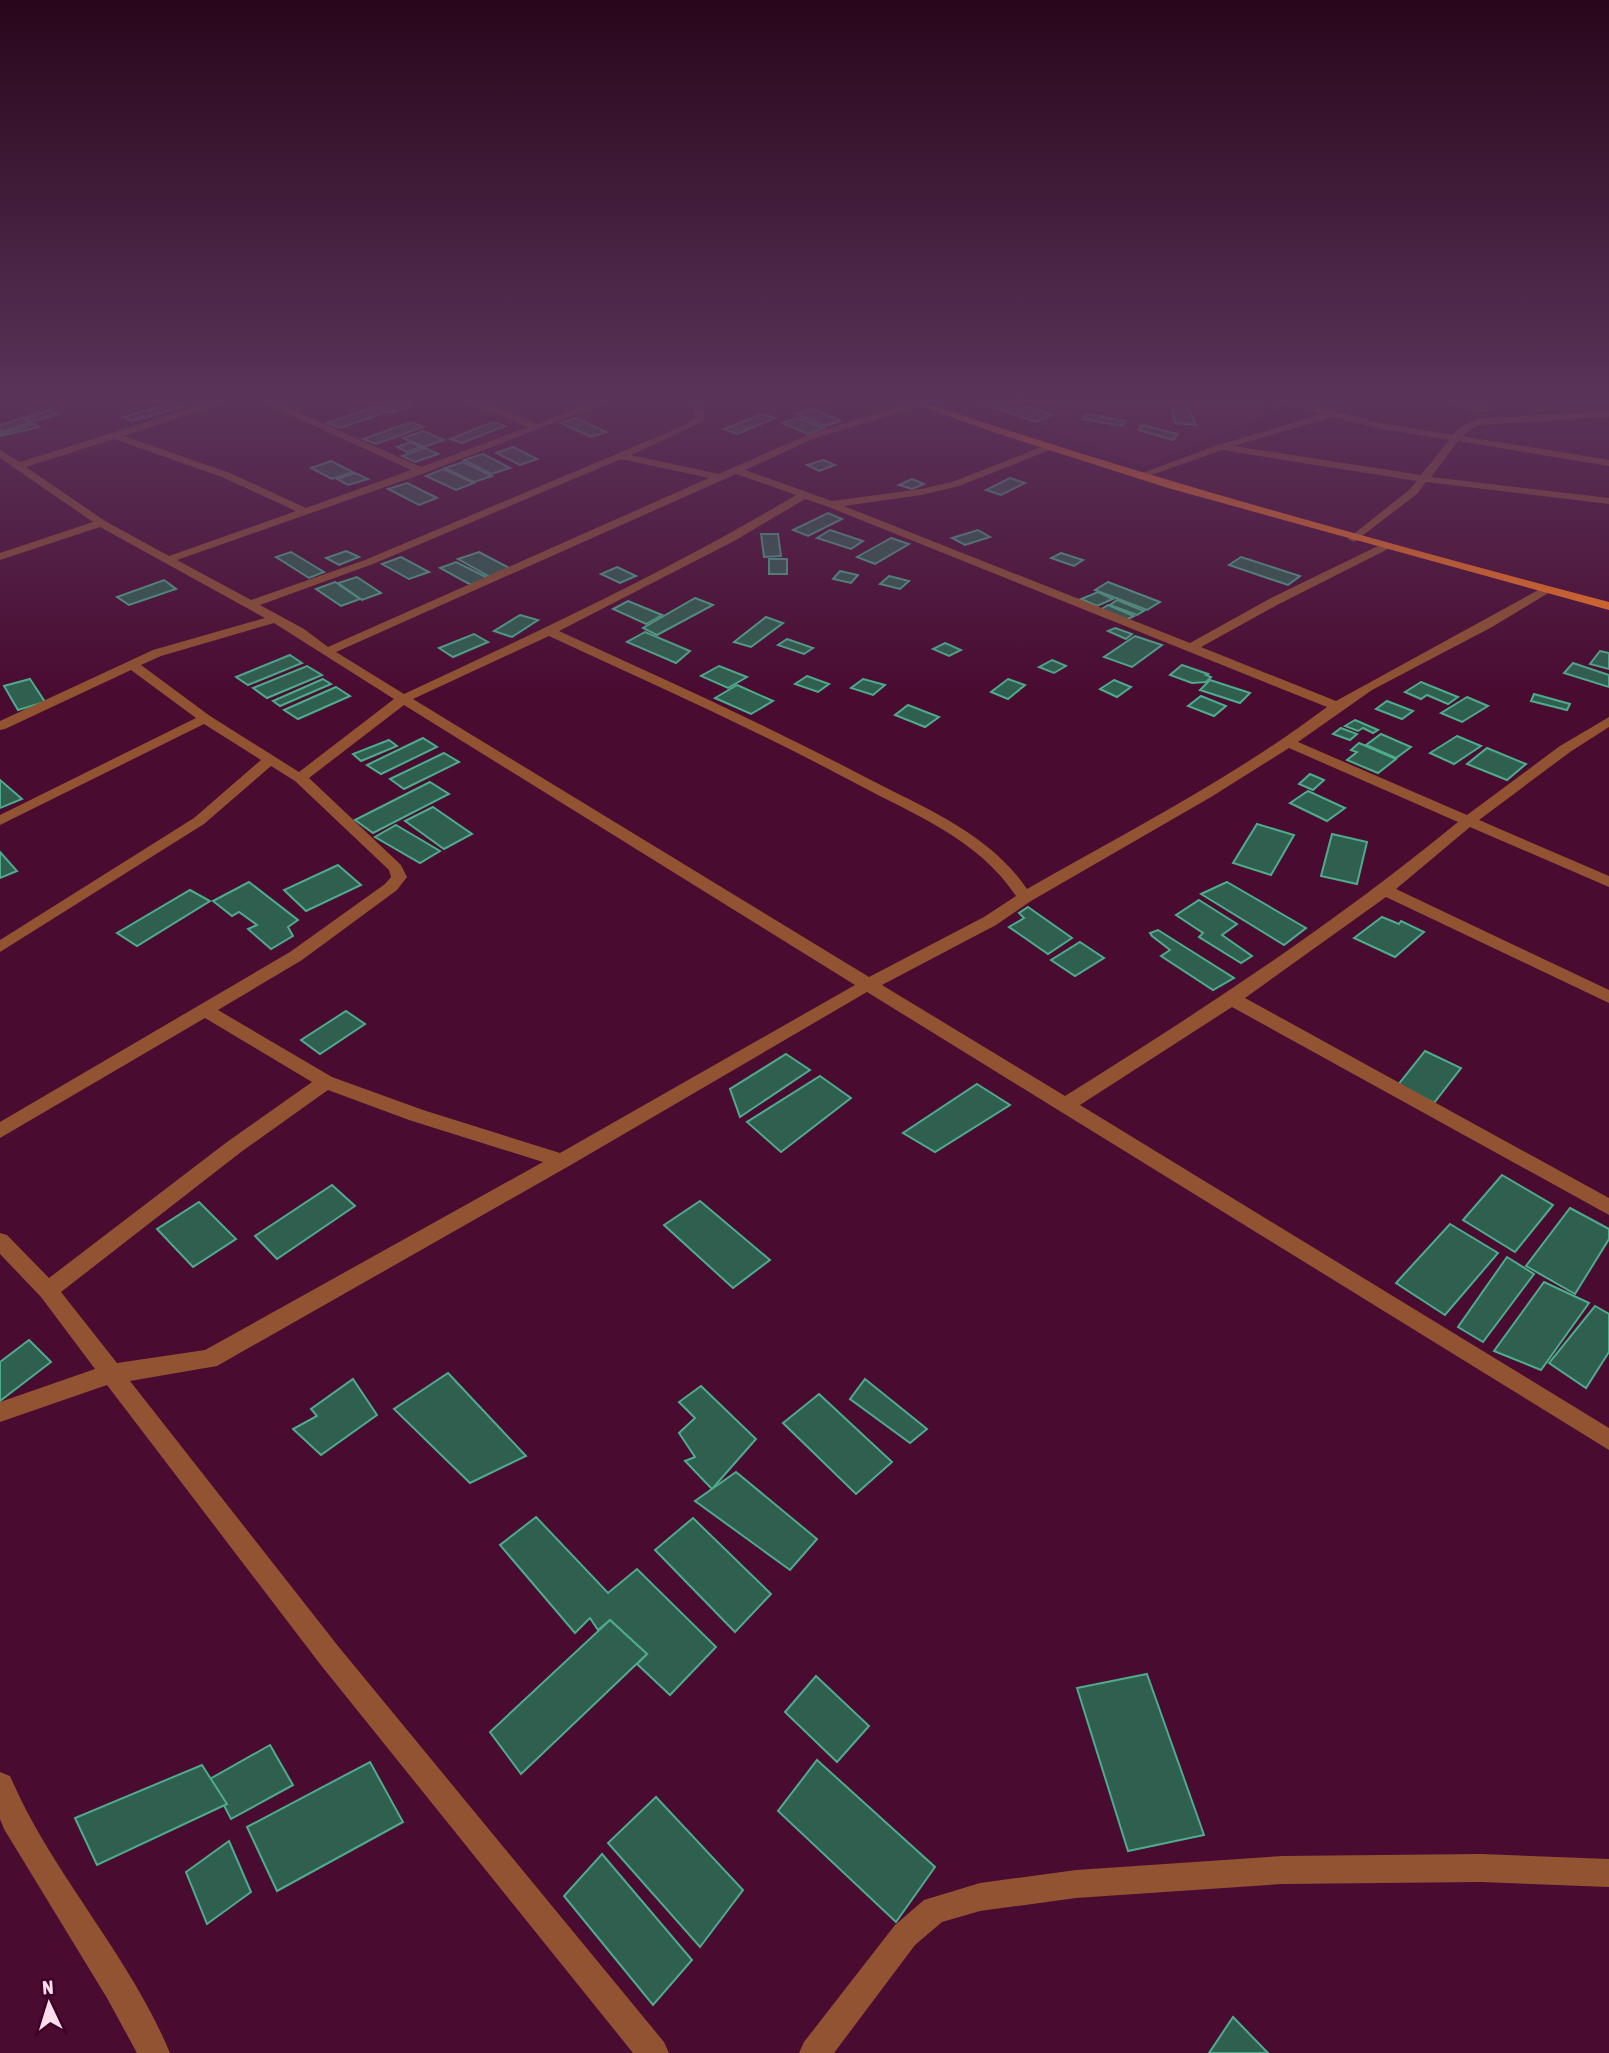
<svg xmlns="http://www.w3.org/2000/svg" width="1609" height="2053" viewBox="0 0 1609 2053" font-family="'Asap Condensed',sans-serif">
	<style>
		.built { fill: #57103b }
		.building { fill: #2f604f; stroke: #4eac8d; stroke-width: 2 }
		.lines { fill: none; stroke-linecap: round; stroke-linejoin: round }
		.minor { fill: #915331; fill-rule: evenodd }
		.major { fill: #f87720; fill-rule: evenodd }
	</style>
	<rect width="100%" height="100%" fill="#4a0b31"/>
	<!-- built -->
	<path class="built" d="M978,402h294l17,4 -146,61z"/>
	<!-- building -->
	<g class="building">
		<path d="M381,402h29l1,1 -4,1 4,2 -20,7 -3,-1 5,-2 -21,-4z"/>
		<path d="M978,402h35l39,13 -16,7z"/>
		<path d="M172,403l9,4 -49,14 -8,-4z"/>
		<path d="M1171,404l16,1 9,20 -21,-2z"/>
		<path d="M374,407l12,5 -46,16 -13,-5z"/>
		<path d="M812,409l29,12 -16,5 -29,-12z"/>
		<path d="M49,410l8,5 -26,7 -8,-4z"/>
		<path d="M762,414l13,4 -38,16 -13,-5z"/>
		<path d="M1086,414l40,7 -4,5 -40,-7z"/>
		<path d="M23,418l8,5 -31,9v-7z"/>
		<path d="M576,418l30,14 -15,5 -30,-14z"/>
		<path d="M798,418l26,10 -16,6 -26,-11z"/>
		<path d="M411,422l12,5 -47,17 -13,-5z"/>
		<path d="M493,422l12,4 -43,17 -12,-4z"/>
		<path d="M34,424l5,3 -39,9v-2z"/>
		<path d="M1142,425l36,9 -5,6 -34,-10z"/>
		<path d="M423,431l21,9 -20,7 -21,-9z"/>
		<path d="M411,442l10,5 -14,5 -10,-5z"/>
		<path d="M513,447l24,12 -17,6 -24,-12z"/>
		<path d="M425,448l13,6 -23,8 -13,-6z"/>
		<path d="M483,454l27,14 -19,6 -27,-14z"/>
		<path d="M823,460l12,5 -16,6 -12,-6z"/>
		<path d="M331,461l22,11 -21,7 -21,-11z"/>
		<path d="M463,462l29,14 -18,6 -29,-14z"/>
		<path d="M443,469l31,14 -18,7 -30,-14z"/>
		<path d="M355,473l13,6 -20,6 -11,-6z"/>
		<path d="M1010,478l15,5 -24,12 -15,-5z"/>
		<path d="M912,479l12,5 -12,5 -13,-4z"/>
		<path d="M407,483l30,15 -18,7 -31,-16z"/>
		<path d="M828,513l14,6 -34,17 -15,-6z"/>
		<path d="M830,530l33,11 -12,8 -34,-11z"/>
		<path d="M978,530l12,7 -25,8 -13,-7z"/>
		<path d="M761,534h17l3,22 -17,1z"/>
		<path d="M891,538l18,6 -34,20 -18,-7z"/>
		<path d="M346,551l13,6 -20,8 -13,-7z"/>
		<path d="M291,552l33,20 -15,6 -33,-21z"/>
		<path d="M479,552l32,17 -21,8 -32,-18z"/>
		<path d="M1061,553l22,7 -9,6 -23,-8z"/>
		<path d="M401,557l28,15 -20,7 -27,-15z"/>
		<path d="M1241,557l59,19 -12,9 -59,-20z"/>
		<rect x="769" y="559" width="18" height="15"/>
		<path d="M456,562l32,16 -17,7 -31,-17z"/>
		<path d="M617,567l19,9 -16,7 -19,-9z"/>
		<path d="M840,571l18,4 -7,8 -18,-4z"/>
		<path d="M889,576l20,5 -9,8 -20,-5z"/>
		<path d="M357,577l24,16 -19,7 -24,-17z"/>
		<path d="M164,580l12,9 -47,16 -12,-8z"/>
		<path d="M335,582l25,17 -19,7 -25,-17z"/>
		<path d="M1108,582l52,20 -13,8 -52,-20z"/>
		<path d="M1098,592l15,7 -16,7 -16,-7z"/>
		<path d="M695,598l18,7 -56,30 -14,-7z"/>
		<path d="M1117,600l27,11 -7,4 -27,-10z"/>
		<path d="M628,601l34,14 -16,9 -33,-15z"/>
		<path d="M1108,605l26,11 -8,4 -26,-10z"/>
		<path d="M520,615l18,5 -26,17 -18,-6z"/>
		<path d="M766,617l17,6 -32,24 -17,-5z"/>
		<path d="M1115,628l17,6 -6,5 -18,-8z"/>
		<path d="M645,632l45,19 -14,12 -49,-21z"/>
		<path d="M474,634l14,8 -35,15 -14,-9z"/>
		<path d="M1135,636l27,9 -30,22 -28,-10z"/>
		<path d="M787,639l26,9 -9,6 -26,-9z"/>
		<path d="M945,643l16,7 -12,6 -16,-7z"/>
		<path d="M1600,651l9,2v16l-19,-5z"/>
		<path d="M290,655l12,8 -54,22 -12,-8z"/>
		<path d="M1052,660l14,6 -12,7 -15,-6z"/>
		<path d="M1573,663l36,12v12l-45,-14z"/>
		<path d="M1182,665l26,9 -2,1 5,2 -5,5 -14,1 -22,-8z"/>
		<path d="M307,666l15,9 -55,23 -14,-10z"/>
		<path d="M719,666l28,11 -19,11 -27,-12z"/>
		<path d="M807,676l22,8 -11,8 -23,-8z"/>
		<path d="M30,679l15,23 -27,8 -14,-24z"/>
		<path d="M323,679l8,5 -51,22 -7,-5z"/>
		<path d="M863,679l22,6 -12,10 -22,-7z"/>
		<path d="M1008,679l17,6 -17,14 -17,-7z"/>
		<path d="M1114,680l17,7 -14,10 -17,-8z"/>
		<path d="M1210,680l40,13 -10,10 -40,-13z"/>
		<path d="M1421,682l37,15 -10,7 -21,-9 -6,4 -16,-7z"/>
		<path d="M737,685l36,16 -22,13 -36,-16z"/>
		<path d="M336,687l14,9 -52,23 -14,-9z"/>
		<path d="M1534,694l36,10 -3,6 -36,-9z"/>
		<path d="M1201,696l25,10 -12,10 -26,-10z"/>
		<path d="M1467,697l21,9 -26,16 -21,-9z"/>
		<path d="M1387,701l26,10 -11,8 -26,-10z"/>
		<path d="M908,705l31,12 -14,10 -30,-12z"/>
		<path d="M1355,720l23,10 -5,3 -10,-5 -5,3 -13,-5z"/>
		<path d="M1341,728l16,6 -7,6 -17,-6z"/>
		<path d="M1381,734l30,13 -15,11 -30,-13z"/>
		<path d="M1457,736l24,10 -27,18 -24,-11z"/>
		<path d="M423,738l14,9 -56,27 -14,-9z"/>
		<path d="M389,740l8,6 -36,15 -8,-7z"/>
		<path d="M1359,743l37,16 -18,14 -31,-13 10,-8 -6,-2z"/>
		<path d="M1487,748l39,16 -19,16 -40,-16z"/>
		<path d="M444,753l15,9 -55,27 -14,-10z"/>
		<path d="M1310,774l14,6 -11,10 -14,-6z"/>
		<path d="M0,780l22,19 -22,9z"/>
		<path d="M430,782l19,12 -76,39 -18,-13z"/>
		<path d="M1308,791l37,17 -18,13 -37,-18z"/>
		<path d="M433,807l39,27 -28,15 -39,-28z"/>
		<path d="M1257,824l37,11 -23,40 -38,-12z"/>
		<path d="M396,825l44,26 -20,12 -45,-26z"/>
		<path d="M1332,834l35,8 -10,42 -36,-8z"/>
		<path d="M0,852l17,19 -17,7z"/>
		<path d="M338,865l23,20 -55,26 -22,-21z"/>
		<path d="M249,882l49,38 -10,7 5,9 -22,13 -23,-20 9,-4 -18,-13 -7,4 -19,-15z"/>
		<path d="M1227,882l79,46 -22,17 -83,-51z"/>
		<path d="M190,890l20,11 -73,45 -20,-13z"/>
		<path d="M1199,900l38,24 -15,11 30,21 -11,7 -42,-26 4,-4 -27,-18z"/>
		<path d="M1028,907l44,31 -24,16 -39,-27 15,-9 -5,-5z"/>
		<path d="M1382,917l17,7 2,-3 23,11 -29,25 -41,-19z"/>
		<path d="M1158,930l76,48 -21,12 -52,-34 9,-6 -18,-14 -2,-3z"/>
		<path d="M1080,942l24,16 -29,18 -24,-16z"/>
		<path d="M346,1011l19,13 -45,30 -19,-14z"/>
		<path d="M1425,1051l36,17 -27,35 -36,-18z"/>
		<path d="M786,1054l24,16 -70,47 -10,-28z"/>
		<path d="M820,1076l31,22 -70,54 -34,-30z"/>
		<path d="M977,1084l33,21 -75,47 -32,-19z"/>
		<path d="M1502,1175l51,30 -38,47 -52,-32z"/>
		<path d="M332,1185l23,21 -78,53 -22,-23z"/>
		<path d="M700,1201l70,59 -37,28 -69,-63z"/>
		<path d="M199,1202l37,37 -43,28 -36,-38z"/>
		<path d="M1570,1208l39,21v10l-34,55 -49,-28z"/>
		<path d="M1450,1224l48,29 -53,62 -49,-32z"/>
		<path d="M1507,1257l27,17 -51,68 -25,-15z"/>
		<path d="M1544,1282l45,21 -48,67 -47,-19z"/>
		<path d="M1595,1306l14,8v38l-23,36 -37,-25z"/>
		<path d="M29,1340l22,22 -51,39v-39z"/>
		<path d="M448,1373l78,83 -56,27 -76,-74z"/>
		<path d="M353,1379l24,36 -56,40 -28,-26 24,-13 -6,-7z"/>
		<path d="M865,1379l62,50 -17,14 -60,-44z"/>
		<path d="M701,1386l55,53 -44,50 -27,-28 10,-4 -16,-24 16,-15 -16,-16z"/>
		<path d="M819,1394l73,68 -36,32 -73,-71z"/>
		<path d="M736,1472l81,67 -27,31 -95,-69z"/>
		<path d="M536,1517l72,76 29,-24 79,78 -46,48 -33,-31 10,-10 -37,-34 -12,10 -8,-12 -15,15 -75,-88z"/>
		<path d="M693,1518l78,76 -36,38 -80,-82z"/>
		<path d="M610,1620l37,34 -126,120 -31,-42z"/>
		<path d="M1147,1674l57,161 -76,16 -51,-163z"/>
		<path d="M816,1676l53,50 -32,36 -52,-50z"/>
		<path d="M270,1745l23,40 -62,34 -21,-40z"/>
		<path d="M817,1760l118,107 -39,55 -118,-111z"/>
		<path d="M370,1762l33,60 -126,69 -30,-64z"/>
		<path d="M202,1765l25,39 -130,61 -22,-47z"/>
		<path d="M656,1797l87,93 -43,57 -92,-104z"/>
		<path d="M229,1841l22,51 -44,32 -21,-52z"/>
		<path d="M602,1854l90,106 -39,45 -89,-109z"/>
		<path d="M1233,2017l35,36h-59z"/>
	</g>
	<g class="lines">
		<!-- minor -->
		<g class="minor">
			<path d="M210,402h15l-101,34 106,37 76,35 105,-38 -149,-68h13l146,65 107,-40 -61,-25h14l56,22 56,-22h14l-182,71 -248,87 74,40 114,-40 313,-132 18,-10 -3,-16h10l1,19 -73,34 88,19 88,-39 106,-33h8l-1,4 -107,33 -68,31 87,31 89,-12 31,-7 92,-36h6v4l-91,36 -38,9 -77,11 346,137 81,-45 109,-53h8v4l-109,55 -78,43 135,54 206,-113h8v4l-58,35 -120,63 -74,52 169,73 93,-69 49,-29v10l-39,25 -91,68 130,56v11l-139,-60 -74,62 213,101v13l-223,-106 -141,101 364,200v17l-377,-208 -152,98 529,323v22l-742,-458 -298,174 -352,200 -87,15 208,265 326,396 5,11h-36l-313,-389 -213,-279 -107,37v-20l95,-33 -54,-72 -41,-43v-21l7,2 42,43 178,-136 85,-60 -107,-64 -205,120v-16l290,-170 95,-68 6,-7 -2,-7 -94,-89 -24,-15 -67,58 -204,128v-12l194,-122 67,-58 -57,-36 -204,101v-10l196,-97 -65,-48 -126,59 -5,1v-9l153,-71 112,-32 -165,-91 -100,33v-7l93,-31 -93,-64v-8l20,12zM114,439l108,38 74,34 -127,45 -64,-35 -79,-54zM621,459l88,19 -381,169 -24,-18 -44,-24 113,-41zM736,474l60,21c-126,75 -259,137 -392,199l-68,-42zM805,499l21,7 501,201c-93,70 -198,124 -300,182 -38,-56 -101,-80 -160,-111 -101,-53 -205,-100 -308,-147l177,-91zM274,623l120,76 -95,73 -89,-56 -69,-51 20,-9zM549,636c104,48 207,94 308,148 58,31 121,55 159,112l-32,21 -115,60 -456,-278zM404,705l451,280 -295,168 -137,-43 -91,-33 -114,-67 84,-50 95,-70 10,-13 -6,-12 -92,-87zM1289,748l169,74c-124,102 -257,189 -393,274l-183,-111 114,-60 35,-24 180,-104zM328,1090l81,30 134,42 -338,188 -88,13 -56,-71 180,-140z"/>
			<path d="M1281,402h17l83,21 72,12 6,-7 17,-9 133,-8v6l-131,8 -16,11 147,24v6l-151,-25 -27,36 178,21v6l-183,-22 -9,12 -63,48 -6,-3 2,-2 59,-47 8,-9 -195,-31 -79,28 -9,-2 84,-31 104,-31zM1333,417l48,12 68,11 -28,35 -187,-29z"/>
			<path d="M1449,402h17l24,8 -5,3z"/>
			<path d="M0,1772l10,4c42,98 119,178 160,277h-33l-30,-55 -103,-169 -4,-10z"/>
			<path d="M1481,1854l128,5v28l-128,-5 -199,2 -206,14 -96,13 -38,11 -27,23 -81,108h-35l5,-11 91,-117 29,-25 56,-17 96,-13 206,-14z"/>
		</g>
		<!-- major -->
		<path class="major" d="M909,402h14c226,77 456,139 686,200v8l-441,-122 -172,-55z"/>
	</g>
	<!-- sky -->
	<linearGradient id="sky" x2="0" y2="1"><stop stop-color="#29061b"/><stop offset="0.58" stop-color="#5a345a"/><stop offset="1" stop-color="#5a345a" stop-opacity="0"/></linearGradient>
	<rect width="1609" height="690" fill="url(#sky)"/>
	<!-- north arrow -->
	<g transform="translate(49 2004) rotate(356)" stroke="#3e0027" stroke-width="5" paint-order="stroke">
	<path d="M0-5L12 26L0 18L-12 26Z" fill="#fddceb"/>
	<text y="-10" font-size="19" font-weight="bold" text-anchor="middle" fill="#fddceb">N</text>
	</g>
</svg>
